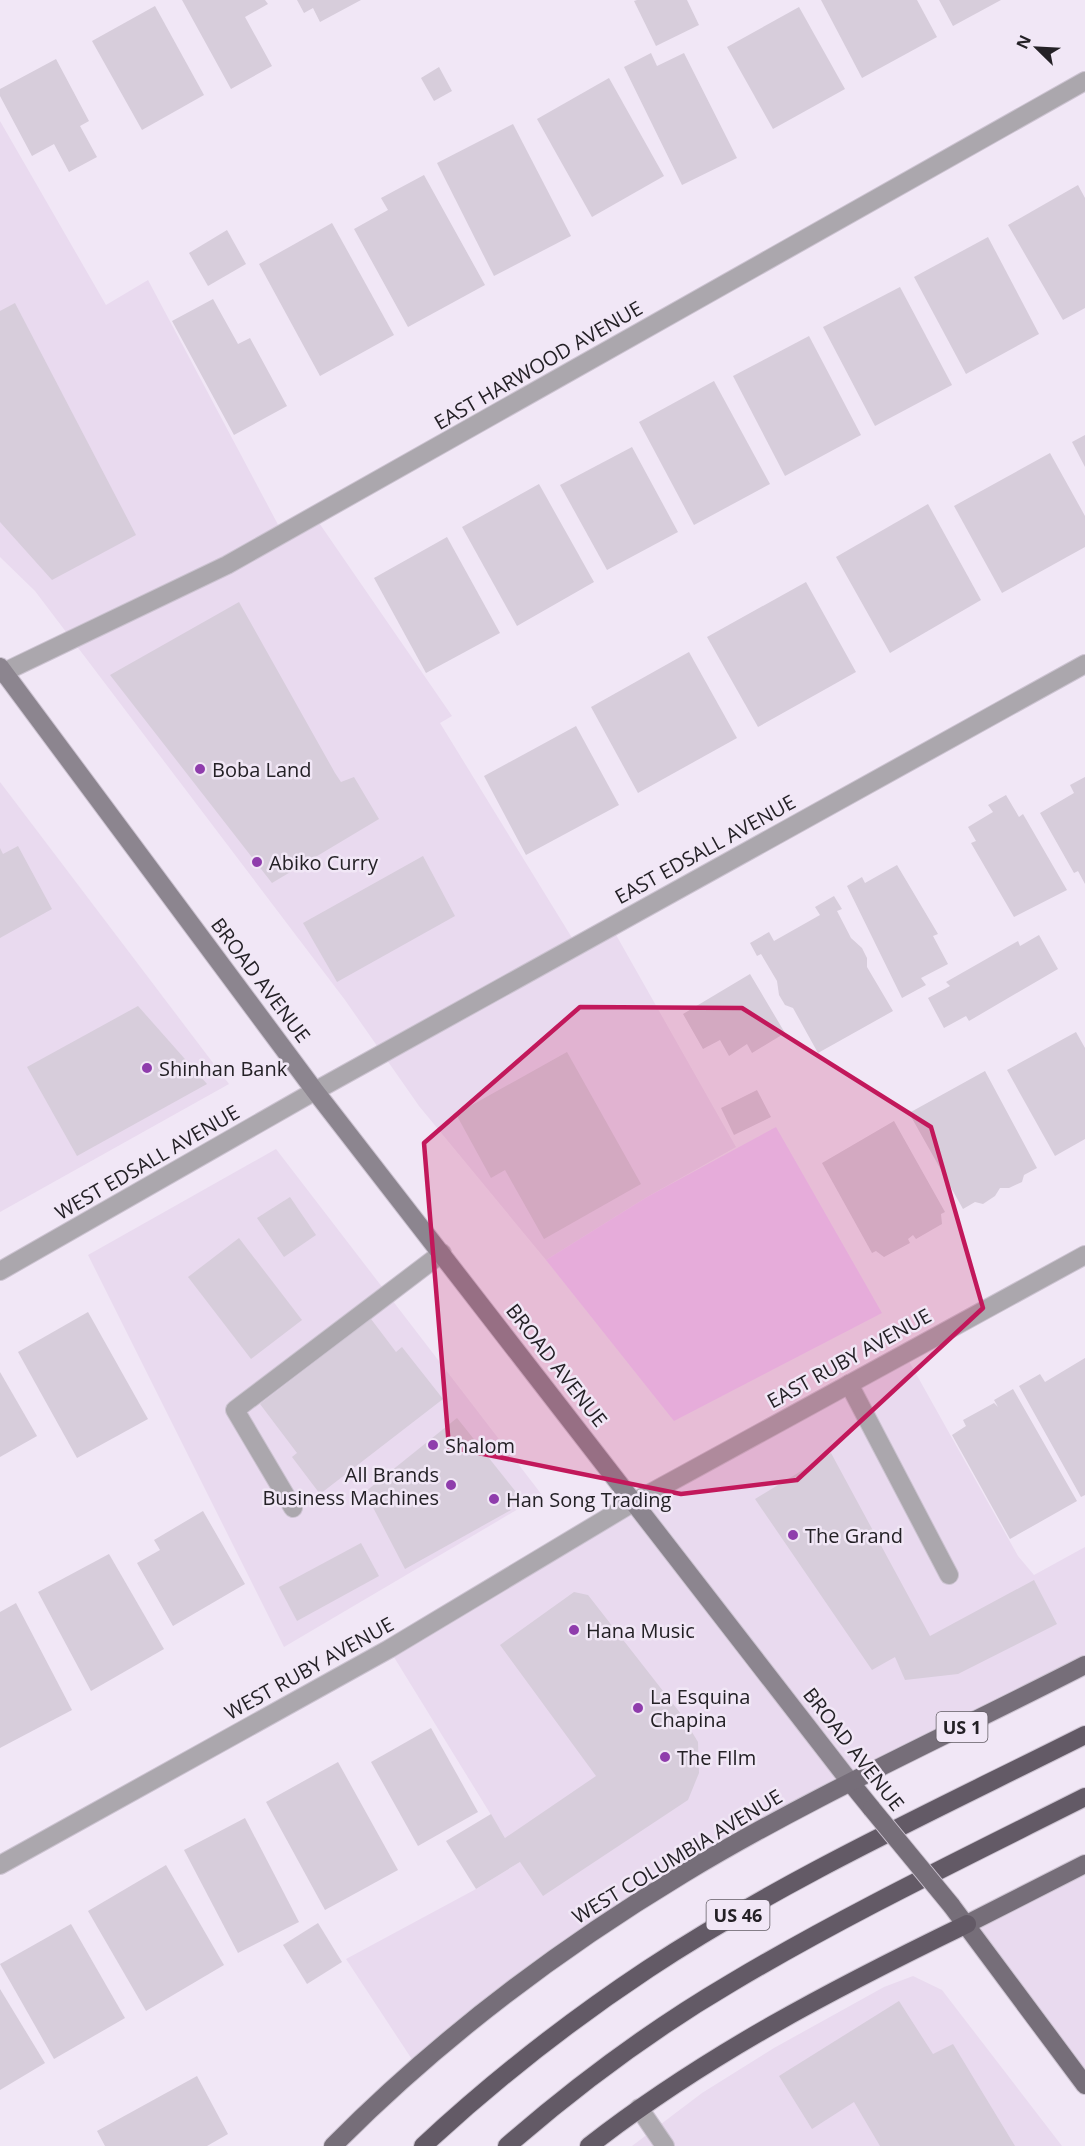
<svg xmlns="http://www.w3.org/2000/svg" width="1085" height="2146" viewBox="0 0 1085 2146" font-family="'Open Sans',sans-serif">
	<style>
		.built { fill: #e9daef }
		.green { fill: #efd1fb }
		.building { fill: #d7cddb }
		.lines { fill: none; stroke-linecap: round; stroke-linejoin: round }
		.lane-casing { stroke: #ccc3d1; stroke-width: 20 }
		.street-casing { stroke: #ccc3d1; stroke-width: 20 }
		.secondary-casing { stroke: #ccc3d1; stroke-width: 20 }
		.primary-casing { stroke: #ccc3d1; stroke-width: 20 }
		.highway-casing { stroke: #ccc3d1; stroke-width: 20 }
		.lane { stroke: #aba7ad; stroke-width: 18 }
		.street { stroke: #aba7ad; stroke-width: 18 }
		.secondary { stroke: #8c858f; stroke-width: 18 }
		.primary { stroke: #766e79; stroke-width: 18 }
		.highway { stroke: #635a66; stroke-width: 18 }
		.primary-bridge-casing { stroke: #ccc3d1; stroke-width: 20; stroke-linecap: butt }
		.primary-bridge { stroke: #766e79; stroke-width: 18 }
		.marked { fill: #c2185b; fill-opacity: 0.2; stroke: #c2185b; stroke-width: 4.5; stroke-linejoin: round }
		.poi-dot { fill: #8f3dac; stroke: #f1e7f6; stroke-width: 2 }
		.labels { text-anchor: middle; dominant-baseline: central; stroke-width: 5; stroke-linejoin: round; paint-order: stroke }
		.shield { fill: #f1e7f6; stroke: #625c64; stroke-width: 1.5 }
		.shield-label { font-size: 18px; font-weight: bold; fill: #242126 }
		.street-label { font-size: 20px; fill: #242126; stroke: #f1e7f6 }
		.poi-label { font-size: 20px; fill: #242126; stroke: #f1e7f6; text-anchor: start }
	</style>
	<rect width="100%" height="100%" fill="#f1e7f6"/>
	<!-- built -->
	<g class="built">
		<path d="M0,121l106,184 42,-25 135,254 32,-17 137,199 -12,7 137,223 34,-20 125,221 -89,50 -101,63 -127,-154 -74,-106 -310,-409 -35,-34z"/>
		<path d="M0,782l229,302 -229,128z"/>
		<path d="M276,1149l266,346 -258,152 -196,-392z"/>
		<path d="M905,1354l113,202 16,19 51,-28v118l-401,208 -267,194 -71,-108 130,-70 44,-27 -131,-213z"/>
		<path d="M1085,1864v221l-118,-161z"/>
		<path d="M913,1976l29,14 120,156h-430l70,-53 72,-45 110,-61z"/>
	</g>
	<!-- green -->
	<path class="green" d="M776,1127l106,186 -208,108 -128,-161 101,-63z"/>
	<!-- building -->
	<g class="building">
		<path d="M182,0h83l3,4 -23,13 27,49 -41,23z"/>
		<path d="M297,0h64l-41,22 -7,-14 -9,5z"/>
		<path d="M637,0h50l12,25 -43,21 -22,-45z"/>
		<path d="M821,0h96l20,37 -75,41z"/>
		<path d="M939,0h62l-48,26z"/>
		<path d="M155,6l49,89 -62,35 -50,-89z"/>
		<path d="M799,7l46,82 -72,40 -46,-82z"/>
		<path d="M651,53l6,13 27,-13 53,105 -55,27 -58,-118z"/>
		<path d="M56,59l33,62 -9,5 17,31 -28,15 -15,-28 -22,12 -32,-60v-7z"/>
		<path d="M439,67l13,24 -18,10 -13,-23z"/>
		<path d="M609,78l55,98 -72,41 -55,-98z"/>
		<path d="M513,124l58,112 -77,40 -57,-113z"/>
		<path d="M424,175l61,110 -77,42 -54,-98 34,-19 -7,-12z"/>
		<path d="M1078,185l7,13v110l-22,12 -55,-95z"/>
		<path d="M332,223l62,112 -74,41 -61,-112z"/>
		<path d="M227,230l19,34 -38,22 -19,-33z"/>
		<path d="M988,237l51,97 -73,40 -52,-97z"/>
		<path d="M900,287l52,98 -77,41 -52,-99z"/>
		<path d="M213,299l25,45 12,-6 37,68 -53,29 -62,-114z"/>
		<path d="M15,303l121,232 -84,45 -52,-58v-211z"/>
		<path d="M809,336l52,99 -76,41 -52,-100z"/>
		<path d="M714,381l56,103 -76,41 -55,-103z"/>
		<path d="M1085,435v32l-13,-25z"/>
		<path d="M632,447l46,85 -71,38 -47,-85z"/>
		<path d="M1050,453l35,63v31l-83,46 -48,-87z"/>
		<path d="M539,484l55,98 -77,44 -55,-99z"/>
		<path d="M928,504l53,96 -91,53 -54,-96z"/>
		<path d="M447,537l53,96 -74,40 -52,-95z"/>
		<path d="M806,582l50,90 -98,55 -51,-90z"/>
		<path d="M239,602l96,171 6,9 13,-5 25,42 -107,64 -162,-208z"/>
		<path d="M689,652l48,86 -99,55 -47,-86z"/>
		<path d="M576,726l43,79 -93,50 -42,-79z"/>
		<path d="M1085,777v107l-7,-13 -4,2 -34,-60 34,-20 -4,-8z"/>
		<path d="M1006,795l13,22 4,-3 44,76 -53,27 -43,-74 5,-2 -8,-14 25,-15 -5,-7z"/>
		<path d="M18,846l34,63 -52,29v-90l3,6z"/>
		<path d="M423,856l32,60 -118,66 -34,-59z"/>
		<path d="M897,865l41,69 -5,2 15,28 -27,14 5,7 -24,13 -55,-112 15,-9 3,6z"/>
		<path d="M834,896l8,13 -5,2 14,27 11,10 5,10v9l26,44 -75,42 -25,-45 -8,-3 -6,-10 -2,-14 -16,-27 -4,2 -7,-13 19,-11 5,9 46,-26 -5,-8z"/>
		<path d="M1039,935l19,34 -89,52 -3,-5 -22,12 -16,-30 22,-12 -4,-4 72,-41 2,5z"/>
		<path d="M750,974l35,59 -33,20 -5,-9 -18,12 -9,-16 -17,9 -20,-35z"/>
		<path d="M138,1006l69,78 -130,72 -50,-89z"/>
		<path d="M1076,1032l9,16v91l-30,17 -48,-86z"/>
		<path d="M567,1052l74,132 -97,55 -39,-69 -14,8 -35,-64z"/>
		<path d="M985,1071l52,97 -13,7 -2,7 -13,6h-9l-5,8 -12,8 -8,-2 -12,7 -54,-96z"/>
		<path d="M757,1090l14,27 -37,18 -13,-27z"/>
		<path d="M894,1121l51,91 -4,2 1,10 -26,15 -3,-4 -5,4 2,4 -26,14 -8,-6 -4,2 -50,-90z"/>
		<path d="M290,1197l26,38 -32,22 -27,-39z"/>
		<path d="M239,1238l63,82 -51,39 -63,-82z"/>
		<path d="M88,1312l60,107 -71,39 -59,-106z"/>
		<path d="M371,1319l25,33 6,-5 41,52 -123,95 -28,-37 5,-4 -37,-49z"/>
		<path d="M1085,1358v137l-4,2 -62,-111 21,-12 5,8z"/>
		<path d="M0,1372l37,64 -37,21z"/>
		<path d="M1013,1389l64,112 -67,38 -58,-104 14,-9 -3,-6 31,-17 4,4 -4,-7z"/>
		<path d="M457,1418l59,74 -5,18 -106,59 -40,-77z"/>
		<path d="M831,1453l99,183 104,-56 23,44 -99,50 -53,6 -10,-23 -23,13 -117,-171z"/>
		<path d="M203,1511l42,73 -72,42 -36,-63 23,-13 -6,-10z"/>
		<path d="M361,1543l18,33 -82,45 -18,-34z"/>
		<path d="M109,1554l55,95 -73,42 -53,-99z"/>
		<path d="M574,1592l14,3 93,119 17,28 1,31 -11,27 -145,96 -23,-34 -44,27 -30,-48 45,-27 14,24 91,-62 -96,-131z"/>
		<path d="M16,1603l56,107 -72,38v-136z"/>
		<path d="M431,1728l47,84 -60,34 -47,-84z"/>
		<path d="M338,1762l60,108 -73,40 -59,-108z"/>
		<path d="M245,1818l54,104 -61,31 -54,-103z"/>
		<path d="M166,1865l58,100 -78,46 -58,-100z"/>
		<path d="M318,1923l24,39 -35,22 -24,-39z"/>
		<path d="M71,1924l54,94 -71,41 -54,-95z"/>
		<path d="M0,1989l45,74 -45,27z"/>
		<path d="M899,2001l34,53 20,-10 62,102h-135l-26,-44 -42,27 -33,-53z"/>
		<path d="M197,2076l31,58 -21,12h-102l-8,-15z"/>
	</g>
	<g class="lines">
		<!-- lane casing -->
		<g class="lane-casing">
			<g id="lane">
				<path d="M849,1384l100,191"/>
				<path d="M293,1508l-58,-98 207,-157"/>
				<path d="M639,2108l26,38"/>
			</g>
		</g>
		<!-- street casing -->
		<g class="street-casing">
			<g id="street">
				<path d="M0,674l227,-109 858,-484"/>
				<path d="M0,1271l315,-180 770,-427"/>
				<path d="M0,1865l389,-216 245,-147 451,-247"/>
			</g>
		</g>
		<!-- secondary casing -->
		<g class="secondary-casing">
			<path id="secondary" d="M0,667l315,424 536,692"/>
		</g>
		<!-- primary casing -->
		<g class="primary-casing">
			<g id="primary">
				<path d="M851,1783l21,26"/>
				<path d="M951,1905l134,180"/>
				<path d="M967,1924l118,-60"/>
				<path d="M333,2146c104,-105 224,-196 350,-272 129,-78 268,-140 402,-209"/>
			</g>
		</g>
		<!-- highway casing -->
		<g class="highway-casing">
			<g id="highway">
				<path d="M423,2146c70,-65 145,-124 225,-177 138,-91 290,-160 437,-234"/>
				<path d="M507,2146c69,-60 144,-116 224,-163 114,-68 235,-126 354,-186"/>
				<path d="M589,2146c117,-91 246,-158 378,-222"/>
			</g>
		</g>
		<!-- lane -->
		<use href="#lane" class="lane"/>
		<!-- street -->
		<use href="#street" class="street"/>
		<!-- secondary -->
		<use href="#secondary" class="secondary"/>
		<!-- primary -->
		<use href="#primary" class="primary"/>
		<!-- highway -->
		<use href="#highway" class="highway"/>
		<!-- primary-bridge casing -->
		<g class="primary-bridge-casing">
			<path id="primary-bridge" d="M872,1809l79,96"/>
		</g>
		<!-- primary-bridge -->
		<use href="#primary-bridge" class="primary-bridge"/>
	</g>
	<!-- marked area -->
	<path class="marked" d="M580,1007l162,1 189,119 52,181 -186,172 -116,14 -232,-47 -25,-304z"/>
	<!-- markers -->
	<g class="poi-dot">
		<circle cx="200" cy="769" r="6"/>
		<circle cx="257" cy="862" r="6"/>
		<circle cx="147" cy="1068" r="6"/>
		<circle cx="433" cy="1445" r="6"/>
		<circle cx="451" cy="1485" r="6"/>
		<circle cx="494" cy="1499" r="6"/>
		<circle cx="793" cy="1535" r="6"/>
		<circle cx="574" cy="1630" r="6"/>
		<circle cx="638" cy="1708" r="6"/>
		<circle cx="665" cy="1757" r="6"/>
	</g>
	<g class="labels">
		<!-- shield labels -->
		<g class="shield">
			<rect x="936.5" y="1712" width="51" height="30" rx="4.5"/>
			<rect x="706.5" y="1900" width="63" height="30" rx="4.5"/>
		</g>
		<g class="shield-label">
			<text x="962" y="1727">US 1</text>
			<text x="738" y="1915">US 46</text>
		</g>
		<!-- street labels -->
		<g class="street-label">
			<text transform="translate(538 365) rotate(-30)">EAST HARWOOD AVENUE</text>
			<text transform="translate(705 849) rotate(-29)">EAST EDSALL AVENUE</text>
			<text transform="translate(261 980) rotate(53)">BROAD AVENUE</text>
			<text transform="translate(147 1162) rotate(-30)">WEST EDSALL AVENUE</text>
			<text transform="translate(849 1358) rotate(-29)">EAST RUBY AVENUE</text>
			<text transform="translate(557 1365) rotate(52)">BROAD AVENUE</text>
			<text transform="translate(309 1668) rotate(-29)">WEST RUBY AVENUE</text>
			<text transform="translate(854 1749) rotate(52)">BROAD AVENUE</text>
			<text transform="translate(677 1856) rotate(-31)">WEST COLUMBIA AVENUE</text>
		</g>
		<!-- poi labels -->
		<g class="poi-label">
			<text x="212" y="769">Boba Land</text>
			<text x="269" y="862">Abiko Curry</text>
			<text x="159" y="1068">Shinhan Bank</text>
			<text x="445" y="1445">Shalom</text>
			<text x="439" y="1474" text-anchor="end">All Brands<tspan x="439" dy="23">Business Machines</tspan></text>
			<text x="506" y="1499">Han Song Trading</text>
			<text x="805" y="1535">The Grand</text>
			<text x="586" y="1630">Hana Music</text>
			<text x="650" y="1696">La Esquina<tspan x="650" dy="23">Chapina</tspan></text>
			<text x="677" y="1757">The FIlm</text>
		</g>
	</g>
	<!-- north arrow -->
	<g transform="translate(1037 48) rotate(294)" stroke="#f1e7f6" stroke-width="4.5" paint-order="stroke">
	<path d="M0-4.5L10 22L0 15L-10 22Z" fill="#242126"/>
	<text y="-9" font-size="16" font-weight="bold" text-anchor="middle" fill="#242126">N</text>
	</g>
</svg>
